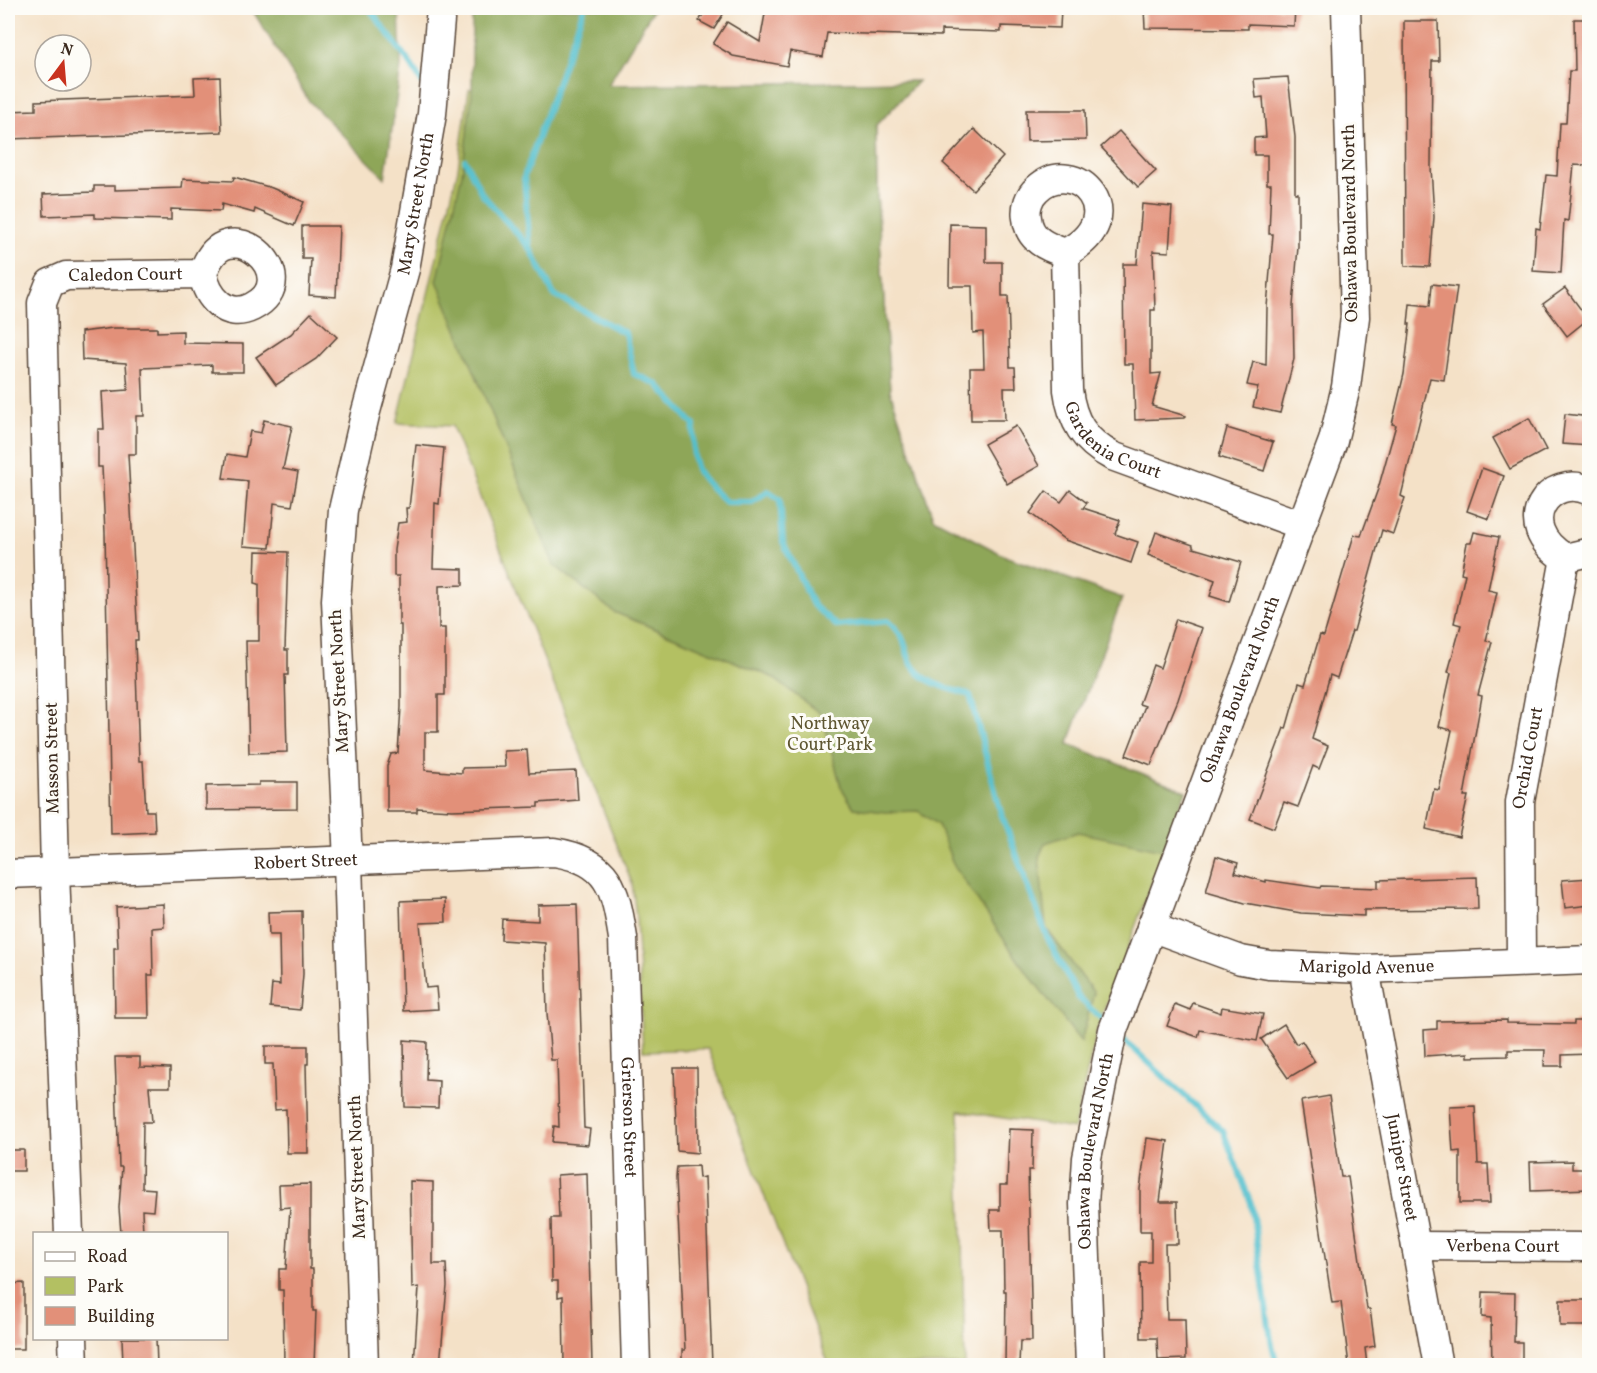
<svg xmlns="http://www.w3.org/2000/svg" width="1597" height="1373" viewBox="0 0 1597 1373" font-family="Vollkorn,serif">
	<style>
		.green { fill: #b3c062; stroke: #777540; stroke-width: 1.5 }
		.forest { fill: #8ea658; stroke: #64683b; stroke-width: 1.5 }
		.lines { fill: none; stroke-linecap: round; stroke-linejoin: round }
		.stream { stroke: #53bfcd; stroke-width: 6 }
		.building { fill: #e29079 }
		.minor-casing { stroke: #574537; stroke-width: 31 }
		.minor { stroke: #fff; stroke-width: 28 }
		.labels { text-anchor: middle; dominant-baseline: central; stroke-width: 6; stroke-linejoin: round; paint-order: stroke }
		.street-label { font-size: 18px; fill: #3b2a1e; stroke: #fdfcf7 }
		.park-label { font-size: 18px; fill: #5f5732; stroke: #fdfcf7 }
	</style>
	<rect width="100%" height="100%" fill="#fdfcf7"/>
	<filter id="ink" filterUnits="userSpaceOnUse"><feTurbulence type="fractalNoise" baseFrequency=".0167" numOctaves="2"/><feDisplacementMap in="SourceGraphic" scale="12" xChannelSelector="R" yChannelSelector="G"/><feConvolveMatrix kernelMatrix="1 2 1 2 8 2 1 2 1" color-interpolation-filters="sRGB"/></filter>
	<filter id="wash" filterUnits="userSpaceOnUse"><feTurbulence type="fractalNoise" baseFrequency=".008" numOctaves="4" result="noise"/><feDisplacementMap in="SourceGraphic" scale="24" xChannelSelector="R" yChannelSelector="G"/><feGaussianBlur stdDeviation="1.35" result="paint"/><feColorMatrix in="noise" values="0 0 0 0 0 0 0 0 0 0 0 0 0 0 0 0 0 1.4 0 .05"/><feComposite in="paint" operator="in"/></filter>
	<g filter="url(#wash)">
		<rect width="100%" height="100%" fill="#f4e1c7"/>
		<!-- green -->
		<path class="green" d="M918,81l-42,45 1,70 13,195 43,127 74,39 115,41 -54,146 118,47 -88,235 -24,103 -115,-18 6,254h-136l-121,-316 -65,2 -7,-134 -4,-34 -180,-457 -55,-3 61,-254 11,-80z"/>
		<!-- forest -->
		<g class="forest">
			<path d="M251,8h148l2,58 -16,112 -76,-77z"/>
			<path d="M472,8h182l-46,77 310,-4 -42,45 1,70 13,195 43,127 74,39 115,41 -54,146 118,47 -23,59 -85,-18 -33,11 -6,14 7,71 48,65 -13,49 -61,-79 -66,-97 -16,-41 -20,-14 -33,1 -31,-4 -13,-21 -19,-72 -50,-38 -158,-65 -60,-47 -117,-284 25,-108 10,-80z"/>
		</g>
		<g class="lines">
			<!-- stream -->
			<g class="stream">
				<path d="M369,8l43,58 10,17"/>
				<path d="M465,160l17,34 48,54 24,47 71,38 9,41 23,10 37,41c-2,45 -1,46 32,77h26l16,-11 12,8 3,43 30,63 24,21 51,-5c23,19 14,31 27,48 13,16 37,20 55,26l31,118 46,124 32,61 22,20"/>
				<path d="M530,248l-6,-71 60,-169"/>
				<path d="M1125,1041l98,90 28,72 20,137 6,26"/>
			</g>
		</g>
		<g id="blocks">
			<!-- building -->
			<g class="building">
				<path d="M707,8h20l-13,21 -15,-8z"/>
				<path d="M766,8h295l-1,20 -59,-2v6l-60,-2v6l-114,-3 -4,24 -33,-6 -3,15 -54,-10 -20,-12 14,-22 33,20z"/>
				<path d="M1144,8h151l-1,18 -46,-2v5l-103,-1z"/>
				<path d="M1574,19h16v147l-16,-1 -6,56 -4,-1 -3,53 -28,-2 3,-43 4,1 6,-54 11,1 3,-53h6l3,-52h6z"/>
				<path d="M1404,21h34l1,40h-7l-1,106 3,50 -4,50 -25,-1z"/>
				<path d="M220,77l2,55 -214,7v-28l28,-1v-9l159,-6 -1,-17z"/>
				<path d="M1288,77l7,60v56h3v54l-5,59 1,53 -14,54 -27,-6 5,-20 -11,-2 6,-23 13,3 1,-58 6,-73h-4l2,-50h-4v-29h-13v-17l12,-1 -3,-40 -7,1 -2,-19z"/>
				<path d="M1026,110h59l1,30 -59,1z"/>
				<path d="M974,129l29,28 -30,33 -30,-27z"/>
				<path d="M1119,131l37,40 -18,16 -37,-40z"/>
				<path d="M234,177l38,11 32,14 -10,24 -39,-17 -1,4 -32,-9 -1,7 -50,-2v11l-76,-2v-4l-51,2 -1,-22 51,-2v-6h21v4l67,-2 1,-9 50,2z"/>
				<path d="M1142,204l30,3 -3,45 -16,-1 2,59h-4v64l10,-1 -9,33 34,10 -1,2 -50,2 -2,-56h-9l-1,-100h14z"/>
				<path d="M950,224l36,1v37h16v34h6l2,71h5l1,21h-12l1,32h-34l-1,-52h14l-1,-36 -10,1 -1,-47h-23z"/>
				<path d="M302,226h37l-3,71 -27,-2 2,-36h-9z"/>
				<path d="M1432,284l25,3 -13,93 -14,-2 -29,118 4,2 -12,36 -11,-4 -28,101h-2l-15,47 -7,-3 -18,64 16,7 -9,23 -6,-3 -15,41 -14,-5 -10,26 -24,-9 34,-91 2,1 13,-46 6,2 15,-50 4,1 30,-101 7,1 17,-47 18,-64 -4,-1 12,-50 6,-50h-2l2,-20 20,2z"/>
				<path d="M1565,288l23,31 -21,17 -24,-32z"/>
				<path d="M311,313l26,24 -21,22 -40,26 -20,-28 35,-23z"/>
				<path d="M113,328h44v4l26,-1v12l60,1v28h-31v-7l-70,3 2,48h-8v38h-8l10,186h-3l4,121h4l3,50h8l1,21 -44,2 -6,-301 -3,-66h-4v-38h6l-2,-37 26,-2 -2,-27 -44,-3 -1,-28z"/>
				<path d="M1565,414l25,3v29l-28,-2z"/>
				<path d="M1529,418l17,32 -36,19 -17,-31z"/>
				<path d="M264,420l28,6 -9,43 15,3 -6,34 -18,-3 -4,45 -27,-2 5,-65 -25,-3 4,-24 18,3 5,-26 11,2z"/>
				<path d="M1016,426l23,40 -32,18 -23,-40z"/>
				<path d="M1227,428l46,14 -9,29 -45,-14z"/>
				<path d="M416,445l28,3 -5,56 -4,-1 -2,65 30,1v16l-24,1v42h6v67h-7v37h-13v38l37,3v-5l43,-1 -1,-16 23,-1 2,23 47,-2 2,29 -40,3v4l-86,3 -35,-2v4h-30v-46l4,-12 7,-1 3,-46v-82h-2v-49h-5v-26l4,-27 9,-1 -1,-14h3z"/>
				<path d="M1482,468l22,8 -15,43 -22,-8z"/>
				<path d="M1070,490l17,13 -4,5 37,12 -5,14 23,8 -7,21 -66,-23 -35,-27 16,-22 15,11z"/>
				<path d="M1156,532l37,13v3l48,14 -12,40 -19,-6 5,-16 -67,-25z"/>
				<path d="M1474,532l25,5 -11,53 9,2 -11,49 6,1 -14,53 4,1 -18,100h4l-9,41 -33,-8 8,-40 5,1 13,-60 -13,-3 12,-54 -3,-1 13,-47 -7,-2 11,-49 -4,-1 6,-30h4z"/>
				<path d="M256,551l32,1 -3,98h3v25h-3l2,77 -38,1 -3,-112h13v-57l-4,-1z"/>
				<path d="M1176,619l26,9 -24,72 -27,65 -25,-10 19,-49 -6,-2 14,-39 7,3z"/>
				<path d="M259,782h38v27l-91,1v-24l53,-1z"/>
				<path d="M1216,856l22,7 -3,10 31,9v-2l54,8 1,-2 57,2v-8l99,-3 1,32 -114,1v6l-63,-3 -56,-10 -39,-11z"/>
				<path d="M1590,878v27l-25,3 -3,-28z"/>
				<path d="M445,899l1,23 -26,1 6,65 10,-1 2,22 -35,2 -3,-110z"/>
				<path d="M163,904l1,23 -12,1 1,47h-5l1,43h-34l-1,-70h4l-2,-41z"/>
				<path d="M577,904l7,224 6,1 -2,16 -36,-3 2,-16 5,1 -2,-67h-6l-4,-47 -2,-70 -44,-3 1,-21 36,2v-16z"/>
				<path d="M302,911l1,63 -3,36 -30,-3 2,-23 8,1 -1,-50h-10l-1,-23z"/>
				<path d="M1193,1003l28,10 1,-6 41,7 -6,27 -57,-11 -2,7 -31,-11 8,-22 15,6z"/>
				<path d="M1507,1020v3l67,1v-3h16v33l-28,1v11h-18l1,-16h-37v6l-40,1v-4l-43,3 -1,-26 13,-1v-8z"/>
				<path d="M1284,1024l12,20 6,-3 13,21 -27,16 -27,-39z"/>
				<path d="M404,1040l23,2 -1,38 13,1 -1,27 -33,-1z"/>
				<path d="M265,1046h43v18h-2l2,89h-21l-1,-44 -11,1 -2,-46h-8z"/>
				<path d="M115,1057h25v10l30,1v19h-21l3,35h-9l-1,66 13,1 -2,22 -11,-1 1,23h-22l-2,-25 3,-41h-3z"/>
				<path d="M674,1068h23l1,85 -21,-2z"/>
				<path d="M1329,1096l12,81h7l19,132h3l5,37 -10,2 2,17h-18l-8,-63 -9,1 -31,-202z"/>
				<path d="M1475,1106l3,58h10l2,39h-30v-52l-7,1 -3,-45z"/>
				<path d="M1009,1129l24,1 -1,40h-4l4,171h-12l-1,24h-14l1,-74h-2l-1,-61h-12l-1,-20h10v-25h7z"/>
				<path d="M1147,1138l21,3 -8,61h17l1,42h-13l2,75h18l1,40 -28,1 -1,-22h-16l-1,-76h11v-31h-11v-42z"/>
				<rect x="8" y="1150" width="16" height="21"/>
				<path d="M1572,1161v8h18v20l-59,2 -1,-29z"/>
				<path d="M698,1166l1,12 6,-1 7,188h-30v-15h3l-9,-172 1,-11z"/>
				<path d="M587,1173l5,192h-28l-1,-69 -5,1v-16h-6l-1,-63h8l-2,-43z"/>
				<path d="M410,1181l23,1v82h13l1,22 -7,79h-26l5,-78 -7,1z"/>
				<path d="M310,1184v85h3v42h3l-2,54h-30l-1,-75h-4v-21h7l4,-62 -10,1 -1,-23z"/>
				<path d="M24,1283v66h-16v-65z"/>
				<path d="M1483,1292l32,1 -1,49h8v23h-30l-1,-47 -9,-1z"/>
				<rect x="1560" y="1300" width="30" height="26"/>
				<path d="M122,1338h34l1,27h-34z"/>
			</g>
		</g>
	</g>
	<g filter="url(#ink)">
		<use href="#blocks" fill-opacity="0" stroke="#574537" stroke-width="1.5"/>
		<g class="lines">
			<!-- minor casing -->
			<g class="minor-casing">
				<g id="minor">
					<path id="s1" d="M1065,253c70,-36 10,-100 -28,-64 -8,7 -12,19 -10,29 2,22 20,29 38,35l3,137c4,31 16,51 44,66l189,69"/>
					<path d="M1590,491c-40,-20 -80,34 -25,67l25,-6"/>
					<path id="s2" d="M8,874l546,-22c56,9 61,36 69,86l13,428"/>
					<path id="s3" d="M1151,927l90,33 28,5 96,4 225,-9"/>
					<path id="s4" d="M1521,961l-1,-159 45,-244"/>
					<path id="s5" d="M1365,969l73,397"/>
					<path id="s6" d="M69,1234l-14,-362 -13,-569 8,-20 16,-7 137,-2c21,-73 107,4 49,33 -26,13 -45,-10 -49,-33"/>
					<path id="s7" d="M1416,1246l174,1"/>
					<path d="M73,1338l1,28"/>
					<path id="s8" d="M364,1366l-16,-504 -12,-262 7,-90 22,-95 40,-146 27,-155 9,-106"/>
					<path id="s9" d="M1090,1366l-6,-162 3,-46 26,-128 220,-589 13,-54 9,-70 -9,-309"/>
				</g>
			</g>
			<!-- minor -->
			<use href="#minor" class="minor"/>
		</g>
	</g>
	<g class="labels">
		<!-- street labels -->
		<g class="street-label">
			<text stroke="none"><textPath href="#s8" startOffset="1172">Mary Street North</textPath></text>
			<text transform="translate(1351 223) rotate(-91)">Oshawa Boulevard North</text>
			<text stroke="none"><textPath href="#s6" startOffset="1030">Caledon Court</textPath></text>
			<text stroke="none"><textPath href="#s1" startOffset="434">Gardenia Court</textPath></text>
			<text transform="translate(340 681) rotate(-93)">Mary Street North</text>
			<text stroke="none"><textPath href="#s9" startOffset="702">Oshawa Boulevard North</textPath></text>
			<text transform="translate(53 758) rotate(-91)">Masson Street</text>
			<text stroke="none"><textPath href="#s4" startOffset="204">Orchid Court</textPath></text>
			<text stroke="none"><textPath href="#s2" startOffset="298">Robert Street</textPath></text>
			<text stroke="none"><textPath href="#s3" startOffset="222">Marigold Avenue</textPath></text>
			<text stroke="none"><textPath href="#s2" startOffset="848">Grierson Street</textPath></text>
			<text stroke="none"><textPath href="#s9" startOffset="216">Oshawa Boulevard North</textPath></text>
			<text transform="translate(358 1167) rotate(-92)">Mary Street North</text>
			<text stroke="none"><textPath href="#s5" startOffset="202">Juniper Street</textPath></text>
			<text stroke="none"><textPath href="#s7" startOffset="87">Verbena Court</textPath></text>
		</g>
		<!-- park labels -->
		<g class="park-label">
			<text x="830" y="724">Northway<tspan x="830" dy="21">Court Park</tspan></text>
		</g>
	</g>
	<!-- margin -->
	<rect width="1597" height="1373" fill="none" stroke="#fdfcf7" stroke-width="30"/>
	<!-- legend -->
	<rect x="33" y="1232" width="195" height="108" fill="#fdfcf7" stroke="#afa8a0" stroke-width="1.5"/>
	<rect x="45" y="1252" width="30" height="9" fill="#ffffff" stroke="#afa8a0" stroke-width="1.5"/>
	<text x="87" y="1262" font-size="18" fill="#3b2a1e">Road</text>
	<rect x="45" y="1277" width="30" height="18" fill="#b3c062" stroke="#afa8a0" stroke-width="1.5"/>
	<text x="87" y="1292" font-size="18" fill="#3b2a1e">Park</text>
	<rect x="45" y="1307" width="30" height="18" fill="#e29079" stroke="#afa8a0" stroke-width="1.5"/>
	<text x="87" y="1322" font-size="18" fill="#3b2a1e">Building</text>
	<!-- north arrow -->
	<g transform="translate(63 63) rotate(16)"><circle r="28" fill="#fdfcf7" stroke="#afa8a0" stroke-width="1.5"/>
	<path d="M0-4.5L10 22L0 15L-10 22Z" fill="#c8321e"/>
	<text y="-9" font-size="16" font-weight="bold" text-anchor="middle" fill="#3b2a1e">N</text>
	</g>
</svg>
